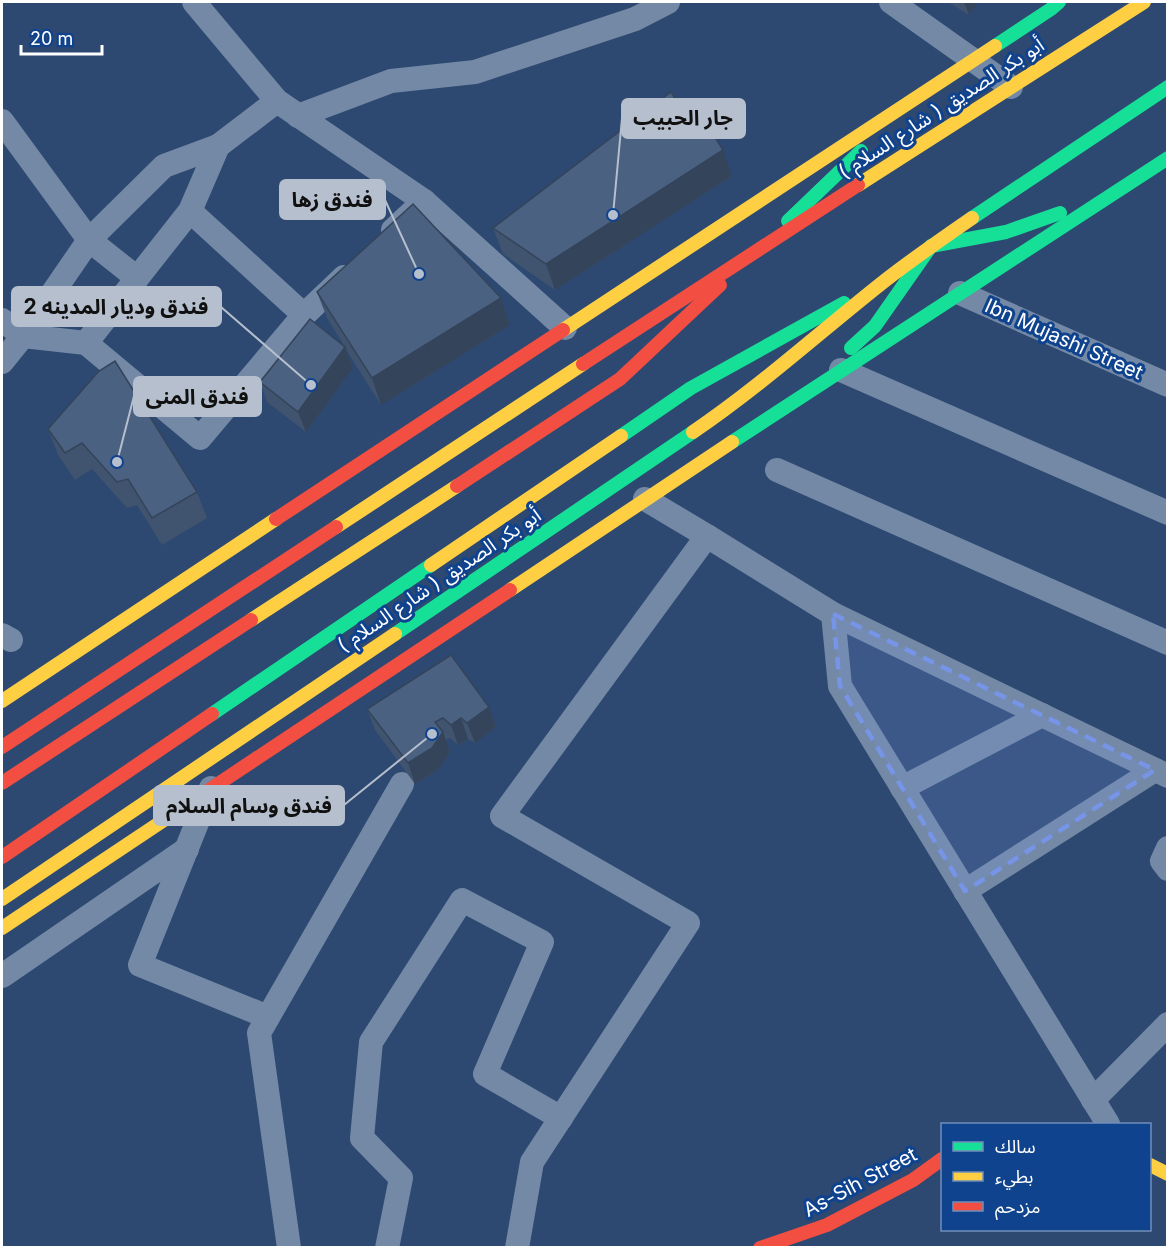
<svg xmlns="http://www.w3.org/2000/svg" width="1169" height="1249" viewBox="0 0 1169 1249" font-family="Inter,'Noto Sans Arabic',sans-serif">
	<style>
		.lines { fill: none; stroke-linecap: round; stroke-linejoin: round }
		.street { stroke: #7489a5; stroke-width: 24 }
		.fast { stroke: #16e098; stroke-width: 14 }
		.slow { stroke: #ffcf43; stroke-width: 14 }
		.jam { stroke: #f24e42; stroke-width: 14 }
		.wall { fill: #40536f }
		.shaded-wall { fill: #34445a }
		.building { fill: #4a6181; stroke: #34445a; stroke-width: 1.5 }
		.marked { fill: #7795e8; fill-opacity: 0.2; stroke: #7795e8; stroke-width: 4.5; stroke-dasharray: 12 8; stroke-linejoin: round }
		.labels { text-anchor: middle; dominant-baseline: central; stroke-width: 6; stroke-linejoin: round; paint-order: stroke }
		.street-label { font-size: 20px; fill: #fff; stroke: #10438e }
		.leader { fill: none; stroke: #b6bfcd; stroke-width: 2 }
		.callout-dot { fill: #b6bfcd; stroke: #10438e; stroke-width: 2 }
		.callout { fill: #b6bfcd; stroke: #b6bfcd; stroke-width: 2 }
		.callout-label { font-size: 21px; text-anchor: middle; font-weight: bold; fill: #111 }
	</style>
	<rect width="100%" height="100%" fill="#2d4971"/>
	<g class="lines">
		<!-- street -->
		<g class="street">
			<path d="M194,2l83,99 147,100 141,127"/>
			<path d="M891,2l120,85"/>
			<path d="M298,116l93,-35 84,-9 160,-53 33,-17"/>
			<path d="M2,121l87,119 48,38"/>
			<path d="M190,211l114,104"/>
			<path d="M393,230l31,-29"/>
			<path d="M960,293l208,92"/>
			<path d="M2,320l21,16 63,7 114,95 104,-123 40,-38"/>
			<path d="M86,343l104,-132 28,-65"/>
			<path d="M2,362l21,-26 66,-96 75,-74 54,-20 59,-45"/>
			<path d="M841,370l327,143"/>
			<path d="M777,470l391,173"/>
			<path d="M645,499l62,37"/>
			<path d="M2,635l9,5"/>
			<path d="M211,788l-71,177 128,52"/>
			<path d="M902,788l140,-73"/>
			<path d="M1168,848l-6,13 6,8"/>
			<path d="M965,891l190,-121"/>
			<path d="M2,976l185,-127"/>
			<path d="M1093,1100l75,-76"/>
			<path d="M1108,1124l-268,-438 -7,-72 335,162"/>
			<path d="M289,1248l-30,-215 143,-249"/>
			<path d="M387,1248l14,-70 -39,-40 9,-96 91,-142 80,42 -57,132 76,44"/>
			<path d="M517,1248l15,-86 156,-239 -186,-107 205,-280 126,78"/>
		</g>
		<!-- fast -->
		<g class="fast">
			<path d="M995,46l56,-37 8,-7"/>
			<path d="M972,218l196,-131"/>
			<path d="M788,221l73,-70"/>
			<path d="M851,348l24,-22 56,-80 75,-14 54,-19"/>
			<path d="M621,436l70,-48 153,-85"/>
			<path d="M732,442l436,-284"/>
			<path d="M395,634l298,-202"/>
			<path d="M212,714l219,-149"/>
		</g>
		<!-- slow -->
		<g class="slow">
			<path d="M858,185l286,-183"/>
			<path d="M563,330l432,-284"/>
			<path d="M693,432c68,-46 129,-102 194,-153 27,-21 56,-41 85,-61"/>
			<path d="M336,527l247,-163"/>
			<path d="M431,565l190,-129"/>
			<path d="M510,590l222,-148"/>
			<path d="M251,620l206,-134"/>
			<path d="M2,701l274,-182"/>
			<path d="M2,899l393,-265"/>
			<path d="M2,928l204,-136"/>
			<path d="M1150,1165l18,9"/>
		</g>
		<!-- jam -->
		<g class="jam">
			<path d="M583,364l275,-179"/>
			<path d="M457,486l163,-107 100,-94"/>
			<path d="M276,519l287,-189"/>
			<path d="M2,747l334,-220"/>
			<path d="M2,783l249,-163"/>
			<path d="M206,792l304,-202"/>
			<path d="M2,857l210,-143"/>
			<path d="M760,1248l67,-23 86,-45 29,-21"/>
		</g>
	</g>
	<!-- wall -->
	<g class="wall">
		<path d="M948,2h30l-9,13z"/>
		<path d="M700,137l32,39 -177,114 -52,-36 -10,-26z"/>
		<path d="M317,292l184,6 9,27 -129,80 -36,-57 8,20 -47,64 -39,-30 -7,-20 85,-35 -18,-29z"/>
		<path d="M48,429l149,63 10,26 -45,27 -25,-40 -10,3 -35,-39 -17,11 -17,-25z"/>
		<path d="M489,707l7,20 -21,16 -7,-4 -10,6 -8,-7 -4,2 4,12 -11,17 -24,15 -40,-54 -8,-21z"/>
	</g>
	<!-- shaded-wall -->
	<g class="shaded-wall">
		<path d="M964,2h14l-9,13z"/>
		<path d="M723,150l9,26 -177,114 -9,-26z"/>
		<path d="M501,298l9,27 -129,80 -9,-27z"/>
		<path d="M345,347l8,21 -47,64 -8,-20z"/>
		<path d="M489,707l7,20 -21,16 -8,-20z"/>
		<path d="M461,718l7,21 -10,6 -7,-20z"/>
		<path d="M443,732l7,20 -11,17 -24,15 -7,-21z"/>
	</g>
	<!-- building -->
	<g class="building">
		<path d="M671,92l29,45 10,-8 13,21 -177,114 -53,-36z"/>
		<path d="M413,204l88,94 -129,80 -55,-86z"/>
		<path d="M310,319l35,28 -47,65 -38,-30z"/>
		<path d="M115,361l82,131 -45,26 -24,-39 -11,3 -35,-39 -17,10 -17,-24 51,-58z"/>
		<path d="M451,655l38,52 -22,16 -6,-5 -10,7 -8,-7 -8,4 8,10 -11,16 -24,15 -41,-54z"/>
	</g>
	<!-- marked area -->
	<path class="marked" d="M833,614l322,156 -190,121 -125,-205z"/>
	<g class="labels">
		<!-- street labels -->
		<g class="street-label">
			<text transform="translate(941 108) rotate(-33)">( شارع السلام ) أبو بكر الصديق</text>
			<text transform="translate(1064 339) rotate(24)">Ibn Mujashi Street</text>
			<text transform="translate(439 580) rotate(-34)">( شارع السلام ) أبو بكر الصديق</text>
			<text transform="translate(860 1182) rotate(-28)">As-Sih Street</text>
		</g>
	</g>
	<!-- callouts -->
	<path class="leader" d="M613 215L622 118M419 274L385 200M311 385L221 307M117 462L134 396M432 734L344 805"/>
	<g class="callout-dot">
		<circle cx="613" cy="215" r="6"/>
		<circle cx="419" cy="274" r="6"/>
		<circle cx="311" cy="385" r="6"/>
		<circle cx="117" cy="462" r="6"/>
		<circle cx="432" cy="734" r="6"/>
	</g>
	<g class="callout">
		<rect x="622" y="99" width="123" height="39" rx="6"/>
		<rect x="280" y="180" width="105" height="39" rx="6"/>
		<rect x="12" y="287" width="209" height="39" rx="6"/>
		<rect x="134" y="377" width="127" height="39" rx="6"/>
		<rect x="154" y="786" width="190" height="39" rx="6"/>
	</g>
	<g class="callout-label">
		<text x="683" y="125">جار الحبيب</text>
		<text x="332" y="207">فندق زها</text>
		<text x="116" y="314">فندق وديار المدينه 2</text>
		<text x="197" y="404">فندق المنى</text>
		<text x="249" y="813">فندق وسام السلام</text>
	</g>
	<!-- border -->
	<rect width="1169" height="1249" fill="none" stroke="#ffffff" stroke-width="6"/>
	<!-- legend -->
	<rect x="941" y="1123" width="210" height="108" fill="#10438e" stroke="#708ebb" stroke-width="1.5"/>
	<rect x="953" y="1142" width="30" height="9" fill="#16e098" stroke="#708ebb" stroke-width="1.5"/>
	<text x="995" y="1153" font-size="18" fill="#ffffff">سالك</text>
	<rect x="953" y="1172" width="30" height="9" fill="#ffcf43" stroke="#708ebb" stroke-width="1.5"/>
	<text x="995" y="1183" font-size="18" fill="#ffffff">بطيء</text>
	<rect x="953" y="1202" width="30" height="9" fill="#f24e42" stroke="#708ebb" stroke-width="1.5"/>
	<text x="995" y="1213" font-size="18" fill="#ffffff">مزدحم</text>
	<!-- scale -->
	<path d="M21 45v9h81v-9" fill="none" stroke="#ffffff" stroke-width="3"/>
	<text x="30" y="45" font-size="18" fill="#ffffff" stroke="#10438e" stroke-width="4.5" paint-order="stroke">20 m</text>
</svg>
